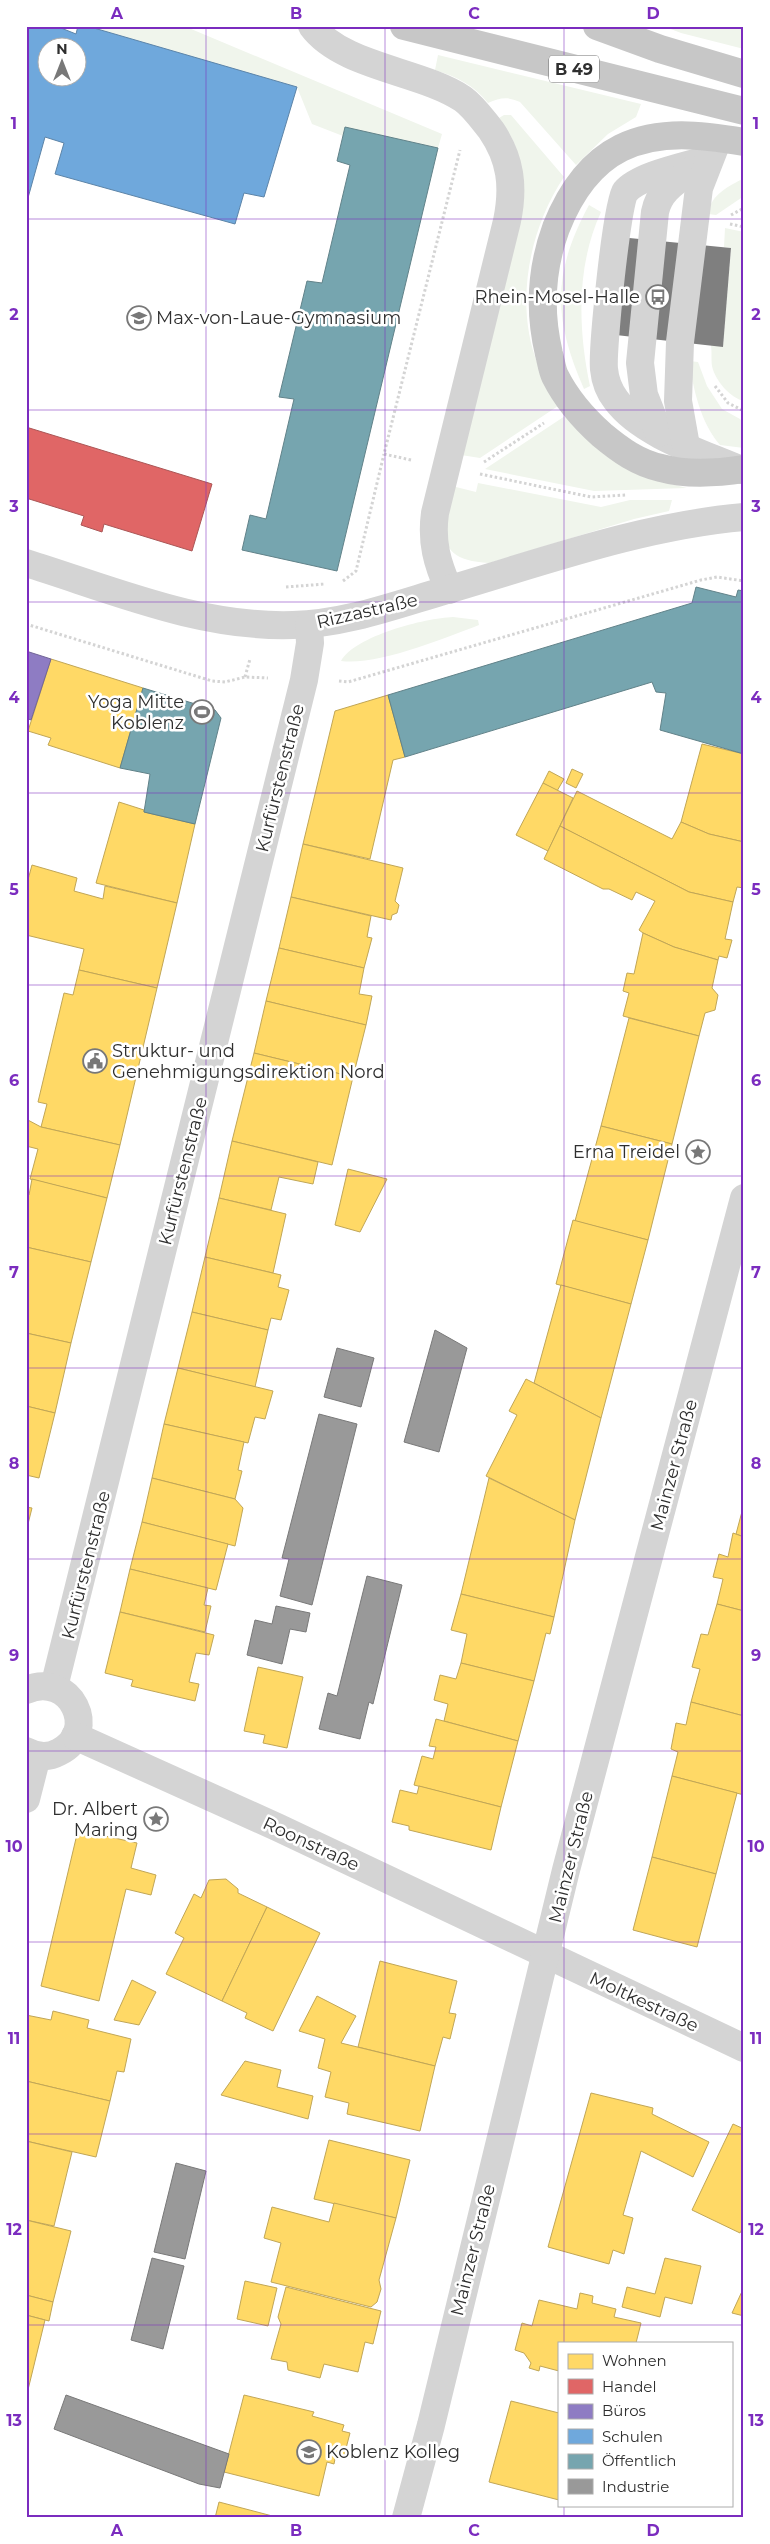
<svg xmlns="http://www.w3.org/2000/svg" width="770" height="2544" viewBox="0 0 770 2544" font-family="Montserrat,sans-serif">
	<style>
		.green { fill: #f0f5ec }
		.homes { fill: #ffd966; stroke: #c1a656 }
		.shops { fill: #e06666; stroke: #ab5656 }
		.offices { fill: #8e7cc3; stroke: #726597 }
		.schools { fill: #6fa8dc; stroke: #5c84a8; fill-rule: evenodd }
		.public { fill: #76a5af; stroke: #618289 }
		.industry { fill: #999; stroke: #797979 }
		.building { fill: #7f7f7f }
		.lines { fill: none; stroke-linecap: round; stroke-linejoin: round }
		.path { stroke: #d4d4d4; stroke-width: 3; stroke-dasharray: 2.5 2.5; stroke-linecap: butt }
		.minor { stroke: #d4d4d4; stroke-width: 28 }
		.major { stroke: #c7c7c7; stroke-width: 28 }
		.grid { fill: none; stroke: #7b2cbf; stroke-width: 1; stroke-opacity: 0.55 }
		.labels { text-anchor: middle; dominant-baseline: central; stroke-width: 5; stroke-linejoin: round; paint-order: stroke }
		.shield { fill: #fff; stroke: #6d6d6d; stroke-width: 1 }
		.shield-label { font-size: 16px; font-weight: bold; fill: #2f2f2f }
		.poi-label { font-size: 18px; fill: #2f2f2f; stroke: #fff; text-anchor: end }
		.street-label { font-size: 18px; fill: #2f2f2f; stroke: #fff }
		.neatline { fill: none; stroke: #7b2cbf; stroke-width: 2 }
		.grid-label { font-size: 16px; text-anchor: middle; font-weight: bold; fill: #7b2cbf }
	</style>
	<rect width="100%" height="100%" fill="#fff"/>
	<!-- green -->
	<g class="green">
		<path d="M87,26h97l258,108 -4,14 -93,-20 -2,8 -31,-12 -15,-37z"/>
		<path d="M663,26h81v23l-63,-16z"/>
		<path d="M438,55l203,49 -5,13 -28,17 -32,31 -56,-63c-13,-6 -20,-4 -32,1 -14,-18 -31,-26 -53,-33z"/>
		<path d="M504,115h7l53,62c-35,52 -50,128 -26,188 5,14 13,28 20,41l-78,52 -19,-3 60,-291 -8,-24 -14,-22z"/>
		<path d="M744,178v18l-28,19 -8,-1c3,-20 20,-27 36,-36z"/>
		<path d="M589,205l12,7c-25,54 -23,117 -11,174l-6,3c-31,-71 -32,-115 5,-184z"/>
		<path d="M725,228l19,4v169c-14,-3 -29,-21 -32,-35 -1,-6 0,-14 -1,-21l12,1 8,-98 -7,-1z"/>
		<path d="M689,361l9,1 9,24 15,23 18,10 4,5v24l-24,-3c-20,-24 -26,-54 -31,-84z"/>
		<path d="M565,416l98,66 24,6 -93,3 -109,-22z"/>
		<path d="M478,483l123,24 29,-7h42l-3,11 -35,8 -145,44c-59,-3 -43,-34 -37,-77l24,6z"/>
		<path d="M453,617l25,3 1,5c-34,13 -102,41 -138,36 14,-25 84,-43 112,-44z"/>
	</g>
	<!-- homes -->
	<g class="homes">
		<path d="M51,659l92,29 -23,80 -72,-23 3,-7 -23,-7z"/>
		<path d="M388,695l17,62 -12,3 -23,99 -67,-15 32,-133z"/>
		<path d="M702,744l42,10v88l-35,-8 -28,-12z"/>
		<path d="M572,769l11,5 -7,14 -10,-5z"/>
		<path d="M549,771l15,8 -7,12 -14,-8z"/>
		<path d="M543,783l30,15 -25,53 -32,-16z"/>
		<path d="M577,791l95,48 9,-17 28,12 35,8v46l-7,-1 -4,15 -44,-10 -129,-66z"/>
		<path d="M119,802l25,8v2l51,12 -18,79 -81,-20z"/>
		<path d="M560,826l129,66 44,10 -8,37 7,1 -5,18 -8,-2 -1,4 -44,-13 -31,-14 -4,-3 16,-29 -19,-9 -4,8 -23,-11h-6l-59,-30z"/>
		<path d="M303,844l100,24 -8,33 4,4 -2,8 -5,2 -1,5 -100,-23z"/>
		<path d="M32,865l45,13 -3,13 29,8 2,-13 72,17 -20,85 -78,-18 5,-21 -58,-14v-48z"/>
		<path d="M291,897l80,19 -4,21 5,1 -8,30 -85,-20z"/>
		<path d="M643,933l31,14 44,13 -6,28 6,7 -3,15 -10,3 -6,23 -76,-20 6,-23 -6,-2 4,-18 7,1z"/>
		<path d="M279,948l85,20 -5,26 13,2 -6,29 -100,-24z"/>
		<path d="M79,970l78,18 -37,157 -79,-18 6,-23 -9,-2 26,-109 9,2z"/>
		<path d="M266,1001l100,24 -13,52 -99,-24z"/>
		<path d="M629,1018l70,18 -27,108 -71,-18z"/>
		<path d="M254,1053l99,24 -21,88 -100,-24z"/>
		<path d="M26,1119l15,8 79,18 -13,53 -77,-19 8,-30 -12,-3z"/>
		<path d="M601,1126l71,18 -24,96 -73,-19z"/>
		<path d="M232,1141l86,21 -5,22 -34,-7 -8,33 -52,-12z"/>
		<path d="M348,1169l39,10 -27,53 -25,-7z"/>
		<path d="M32,1179l75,19 -16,64 -65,-15v-53l3,1z"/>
		<path d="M219,1198l67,16 -13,59 -68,-16z"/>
		<path d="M573,1220l75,20 -17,64 -75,-20z"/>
		<path d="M26,1247l65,15 -20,81 -45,-10z"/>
		<path d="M205,1257l76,18 -3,12 11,3 -8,30 -10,-2 -3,12 -76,-18z"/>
		<path d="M561,1285l70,19 -30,114 -67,-35z"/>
		<path d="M192,1312l76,18 -13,57 -77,-19z"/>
		<path d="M26,1333l45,10 -16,70 -29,-7z"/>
		<path d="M178,1368l95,23 -8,28 -10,-2 -7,26 -84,-19z"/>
		<path d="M526,1379l75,39 -26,102 -89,-44 31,-61 -8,-4z"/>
		<path d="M26,1406l29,7 -16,65 -13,-3z"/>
		<path d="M164,1424l80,18 -6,28 4,1 -7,28 -83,-21z"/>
		<path d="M152,1478l83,21 8,9 -8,38 -93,-24z"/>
		<path d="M489,1478l86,42 -21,97 -93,-23z"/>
		<path d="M744,1504v33l-8,-3z"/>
		<path d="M26,1507l6,1 -6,24z"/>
		<path d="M142,1522l86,22 -12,46 -86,-21z"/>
		<path d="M733,1533l11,4v74l-27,-7 6,-25 -10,-2 6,-23 9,3z"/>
		<path d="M130,1569l78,19 -4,17 7,1 -6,26 -85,-20z"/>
		<path d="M461,1594l93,23 -4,17 -4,-1 -12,48 -73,-18 6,-29 -16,-4z"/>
		<path d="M717,1604l27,7v105l-53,-14 9,-33 -8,-2 9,-33 7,1z"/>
		<path d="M120,1612l94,23 -5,20 -13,-2 -7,29 10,2 -4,17 -64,-15 2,-6 -28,-7z"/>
		<path d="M461,1663l73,18 -16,60 -74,-20 4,-17 -14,-4 6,-25 16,4z"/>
		<path d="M258,1667l45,10 -16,71 -24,-5 2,-8 -21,-4z"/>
		<path d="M691,1702l53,14v79l-72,-19 6,-24 -7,-3 5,-26 10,2z"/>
		<path d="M436,1719l82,22 -17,66 -87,-22 8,-29 11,3 3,-12 -7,-1z"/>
		<path d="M672,1776l65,17 -21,81 -64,-17z"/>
		<path d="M419,1786l82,21 -10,43 -82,-20v-4l-17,-4 8,-32 17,4z"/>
		<path d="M78,1830l59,13 -6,25 25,7 -5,20 -25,-6 -27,112 -58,-15z"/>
		<path d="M652,1857l64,17 -19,73 -64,-17z"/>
		<path d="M226,1879l12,10v4l29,14 -45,94 -56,-27 18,-36 -9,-5 19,-39 7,4 8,-18z"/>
		<path d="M267,1907l53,26 -47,98 -28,-13 2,-5 -25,-12z"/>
		<path d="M380,1961l77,20 -8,32 7,1 -6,25 -7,-2 -8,29 -77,-19z"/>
		<path d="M132,1980l24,12 -17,33 -25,-5z"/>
		<path d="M317,1996l39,20 -15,27 94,23 -15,65 -73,-17 2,-11 -24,-6 6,-25 -13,-4 7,-29 -26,-8z"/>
		<path d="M53,2011l36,9 -2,8 44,11 -7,33 -7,-1 -7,30 -84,-20v-66l25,5z"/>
		<path d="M245,2061l36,9 -4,17 36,9 -5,23 -87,-24z"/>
		<path d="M26,2081l84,20 -14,56 -70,-16z"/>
		<path d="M591,2093l62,15 -1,6 57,28 -16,35 -52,-26 -18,64 10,3 -9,36 -11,-4 -4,14 -61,-17z"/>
		<path d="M733,2124l11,5v96l-4,8 -48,-23z"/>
		<path d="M329,2140l81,20 -14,58 -82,-19z"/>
		<path d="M26,2141l46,11 -18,74 -28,-6z"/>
		<path d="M334,2203l62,15 -17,62 2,9 -4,13 -6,5 -100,-25 10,-39 -17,-5 8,-31 57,15z"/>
		<path d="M26,2220l45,11 -18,71 -27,-7z"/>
		<path d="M665,2258l36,8 -9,38 -27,-7 -5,20 -38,-10 5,-20 28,7z"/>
		<path d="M245,2281l32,7 -9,38 -31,-7z"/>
		<path d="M286,2287l95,24 -8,33 -8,-2 -7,30 -34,-8 -4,14 -32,-8 -1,-8 -16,-3 10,-35 -3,-7z"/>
		<path d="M744,2287v29l-12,-3z"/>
		<path d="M580,2293l13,3 -1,7 24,6 -2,8 27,6 -5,20h-77v28l-19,-5 -1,5 -10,-3 2,-5 -7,-10 -9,-3 7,-27 10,3 7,-26 38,9z"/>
		<path d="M26,2295l27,7 -4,19 -23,-6z"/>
		<path d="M26,2315l19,5 -19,78z"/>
		<path d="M244,2395l70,17 -2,4 32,9 -2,6 8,2 -6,23 -8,-2 -2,10 -7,-2 -8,34 -95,-24z"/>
		<path d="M511,2401l48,12v87l-70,-18z"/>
		<path d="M219,2502l61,16h-65z"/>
	</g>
	<!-- shops -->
	<path class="shops" d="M26,427l186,57 -20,67 -88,-27 -2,8 -21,-7 3,-9 -58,-18z"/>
	<!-- offices -->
	<path class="offices" d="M26,651l25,8 -20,61 -5,-2z"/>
	<!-- schools -->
	<path class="schools" d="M26,26h30l20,8 2,-8h9l210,61 -33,110 -20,-4 -9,31 -180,-50 9,-31 -19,-6 -19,68zM48,48h30v30h-30z"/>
	<!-- public -->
	<g class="public">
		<path d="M345,127l93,21 -101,423 -95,-21 8,-35 16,4 28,-120 -15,-2 28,-116 15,2 28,-118 -13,-4z"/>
		<path d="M696,587l40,10 2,-7 6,1v163l-84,-24 6,-37 -10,-1 -4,-10 -247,75 -17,-62 304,-92z"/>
		<path d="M143,688l72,22 6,8 -26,106 -51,-12 6,-38 -30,-6z"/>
	</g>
	<!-- industry -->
	<g class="industry">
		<path d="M435,1330l32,18 -28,104 -35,-10z"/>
		<path d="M337,1348l37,10 -13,49 -37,-10z"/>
		<path d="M319,1414l38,10 -45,181 -32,-9 9,-37 -7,-1z"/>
		<path d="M367,1576l35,9 -29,119 -4,-2 -9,37 -41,-10 9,-36 9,3z"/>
		<path d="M276,1606l34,7 -4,19 -16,-3 -8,35 -35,-9 8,-35 17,4z"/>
		<path d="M176,2163l30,8 -21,88 -31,-7z"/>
		<path d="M152,2258l32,8 -21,83 -32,-9z"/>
		<path d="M66,2395l163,59 -9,34 -21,-4 -145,-55z"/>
	</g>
	<!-- building -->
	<path class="building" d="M609,236l122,12 -8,99 -125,-14z"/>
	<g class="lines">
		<!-- path -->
		<g class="path">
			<path d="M731,215l13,-7"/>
			<path d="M730,224l14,3"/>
			<path d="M715,386l13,17 16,8"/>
			<path d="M411,460l-27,-6 76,-304"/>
			<path d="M484,462l60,-39"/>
			<path d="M480,474l111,23 35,-2"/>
			<path d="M343,581l13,-10 28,-117"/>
			<path d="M286,587l39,-3"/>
			<path d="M26,624l186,57 13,1 20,-5 23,1"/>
			<path d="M245,677l5,-18"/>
			<path d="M339,681l9,1 353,-102 16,-3 27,4"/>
		</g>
		<!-- minor -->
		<g class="minor">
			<path d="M312,26c30,41 110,45 151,73 11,8 19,20 28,31 20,29 23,57 16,91l-72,292c-4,29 2,50 14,77"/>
			<path d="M709,159c-22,7 -70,16 -84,33 -8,10 -23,158 -21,177 1,11 5,22 12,31 26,35 86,53 125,70"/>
			<path d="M659,433l-15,-38 -4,-32 15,-151c4,-21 20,-30 37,-42"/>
			<path d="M686,446l-8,-45 2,-59 19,-154 16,-41"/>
			<path d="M26,563c87,27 175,65 267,62 50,-1 100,-19 147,-33 100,-29 200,-66 304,-75"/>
			<path d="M54,1687l250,-1007 6,-37 -1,-18"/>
			<path d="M26,1690c45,-19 74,42 33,62 -11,6 -22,5 -33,-1"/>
			<path d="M75,1736l204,92 465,220"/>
			<path d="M26,1799l11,-43"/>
			<path d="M406,2518l25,-93 135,-555 178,-672"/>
		</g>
		<!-- major -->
		<g class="major">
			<path d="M404,26l340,85"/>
			<path d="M597,26l63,23 84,25"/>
			<path d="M744,142c-41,-7 -84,-13 -123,6 -32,16 -52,47 -65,80 -15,41 -17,84 -7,126 2,7 3,16 6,22 11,22 29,43 47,59 18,15 36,28 59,33 25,7 57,5 83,1"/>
		</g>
	</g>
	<!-- grid -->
	<path class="grid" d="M206,26v2492M385,26v2492M564,26v2317M26,219h718M26,410h718M26,602h718M26,793h718M26,985h718M26,1176h718M26,1368h718M26,1559h718M26,1751h718M26,1942h718M26,2134h718M26,2325h718M564,2505v13"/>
	<!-- icons -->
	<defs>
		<g id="bus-ring" transform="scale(1.25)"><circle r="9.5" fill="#fff" stroke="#787878" stroke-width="1.5"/><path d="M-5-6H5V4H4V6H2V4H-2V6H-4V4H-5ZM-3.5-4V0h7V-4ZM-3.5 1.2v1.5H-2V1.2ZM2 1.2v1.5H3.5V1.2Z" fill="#787878"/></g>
		<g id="school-ring" transform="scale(1.25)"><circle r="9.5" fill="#fff" stroke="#787878" stroke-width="1.5"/><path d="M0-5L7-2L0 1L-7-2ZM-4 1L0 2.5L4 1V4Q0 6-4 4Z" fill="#787878"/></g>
		<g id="stadium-ring" transform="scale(1.25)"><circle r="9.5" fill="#fff" stroke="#787878" stroke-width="1.5"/><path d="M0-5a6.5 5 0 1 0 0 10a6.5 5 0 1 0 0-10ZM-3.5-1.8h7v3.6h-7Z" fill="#787878"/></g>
		<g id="civic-ring" transform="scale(1.25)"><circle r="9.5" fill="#fff" stroke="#787878" stroke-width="1.5"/><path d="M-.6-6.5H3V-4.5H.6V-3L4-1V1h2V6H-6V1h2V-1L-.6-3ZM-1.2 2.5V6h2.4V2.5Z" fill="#787878"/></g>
		<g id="sight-ring" transform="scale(1.25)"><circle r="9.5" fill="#fff" stroke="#787878" stroke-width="1.5"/><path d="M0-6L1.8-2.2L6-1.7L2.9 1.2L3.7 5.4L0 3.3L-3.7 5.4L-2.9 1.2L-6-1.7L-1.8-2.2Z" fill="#787878"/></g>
		<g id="university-ring" transform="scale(1.25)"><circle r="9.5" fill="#fff" stroke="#787878" stroke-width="1.5"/><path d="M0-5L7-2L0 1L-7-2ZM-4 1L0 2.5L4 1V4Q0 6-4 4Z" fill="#787878"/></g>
	</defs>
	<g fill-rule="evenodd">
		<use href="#bus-ring" x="658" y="297"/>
		<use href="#school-ring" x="139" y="318"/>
		<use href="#stadium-ring" x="202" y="712"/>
		<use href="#civic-ring" x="95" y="1061"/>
		<use href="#sight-ring" x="698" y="1152"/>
		<use href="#sight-ring" x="156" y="1819"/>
		<use href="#university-ring" x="309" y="2452"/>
	</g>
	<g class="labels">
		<!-- shield labels -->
		<rect class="shield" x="549" y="55.5" width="50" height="27" rx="4"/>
		<g class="shield-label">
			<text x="574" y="69">B 49</text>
		</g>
		<!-- poi labels -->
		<g class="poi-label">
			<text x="640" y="297">Rhein-Mosel-Halle</text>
			<text x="156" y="318" text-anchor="start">Max-von-Laue-Gymnasium</text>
			<text x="184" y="702">Yoga Mitte<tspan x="184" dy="21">Koblenz</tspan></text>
			<text x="112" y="1051" text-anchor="start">Struktur- und<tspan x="112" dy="21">Genehmigungsdirektion Nord</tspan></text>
			<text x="680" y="1152">Erna Treidel</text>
			<text x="138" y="1809">Dr. Albert<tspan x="138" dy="21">Maring</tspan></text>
			<text x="326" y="2452" text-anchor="start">Koblenz Kolleg</text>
		</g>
		<!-- street labels -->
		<g class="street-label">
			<text transform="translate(367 611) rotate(-13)">Rizzastraße</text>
			<text transform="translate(280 778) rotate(-76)">Kurfürstenstraße</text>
			<text transform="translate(183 1171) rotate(-76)">Kurfürstenstraße</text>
			<text transform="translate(674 1465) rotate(-75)">Mainzer Straße</text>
			<text transform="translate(86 1565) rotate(-76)">Kurfürstenstraße</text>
			<text transform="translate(311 1844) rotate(25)">Roonstraße</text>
			<text transform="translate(571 1857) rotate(-76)">Mainzer Straße</text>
			<text transform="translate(644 2002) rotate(25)">Moltkestraße</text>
			<text transform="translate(473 2250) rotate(-76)">Mainzer Straße</text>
		</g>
	</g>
	<!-- border -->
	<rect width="770" height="2544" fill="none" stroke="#ffffff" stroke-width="55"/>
	<!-- legend -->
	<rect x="558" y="2342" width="175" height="165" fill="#ffffff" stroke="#acacac"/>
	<rect x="568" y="2354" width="25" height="15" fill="#ffd966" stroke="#acacac"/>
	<text x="602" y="2366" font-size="15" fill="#2f2f2f">Wohnen</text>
	<rect x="568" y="2379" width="25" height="15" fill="#e06666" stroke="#acacac"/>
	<text x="602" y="2392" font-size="15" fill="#2f2f2f">Handel</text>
	<rect x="568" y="2404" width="25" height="15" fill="#8e7cc3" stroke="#acacac"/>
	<text x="602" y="2416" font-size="15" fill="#2f2f2f">Büros</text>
	<rect x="568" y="2429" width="25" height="15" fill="#6fa8dc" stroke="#acacac"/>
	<text x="602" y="2442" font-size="15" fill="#2f2f2f">Schulen</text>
	<rect x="568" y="2454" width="25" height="15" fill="#76a5af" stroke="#acacac"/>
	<text x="602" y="2466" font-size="15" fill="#2f2f2f">Öffentlich</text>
	<rect x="568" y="2479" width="25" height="15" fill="#999999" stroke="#acacac"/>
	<text x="602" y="2492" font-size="15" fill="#2f2f2f">Industrie</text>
	<!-- north arrow -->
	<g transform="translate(62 62)"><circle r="24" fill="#ffffff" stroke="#acacac"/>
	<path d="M0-4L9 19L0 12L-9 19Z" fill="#787878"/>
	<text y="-8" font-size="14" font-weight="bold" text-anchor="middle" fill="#2f2f2f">N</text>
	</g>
	<rect x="28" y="28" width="714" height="2488" class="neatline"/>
	<g class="grid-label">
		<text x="117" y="19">A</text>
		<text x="296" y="19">B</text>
		<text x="474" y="19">C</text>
		<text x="653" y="19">D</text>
		<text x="14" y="129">1</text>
		<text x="756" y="129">1</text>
		<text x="14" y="320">2</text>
		<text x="756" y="320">2</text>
		<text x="14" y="512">3</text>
		<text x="756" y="512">3</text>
		<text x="14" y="703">4</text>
		<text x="756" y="703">4</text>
		<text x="14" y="895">5</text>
		<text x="756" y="895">5</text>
		<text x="14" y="1086">6</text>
		<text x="756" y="1086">6</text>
		<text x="14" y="1278">7</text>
		<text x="756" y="1278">7</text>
		<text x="14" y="1469">8</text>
		<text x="756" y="1469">8</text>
		<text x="14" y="1661">9</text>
		<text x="756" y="1661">9</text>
		<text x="14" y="1852">10</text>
		<text x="756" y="1852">10</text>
		<text x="14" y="2044">11</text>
		<text x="756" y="2044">11</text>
		<text x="14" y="2235">12</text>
		<text x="756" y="2235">12</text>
		<text x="14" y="2426">13</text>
		<text x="756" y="2426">13</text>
		<text x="117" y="2536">A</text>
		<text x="296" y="2536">B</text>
		<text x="474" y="2536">C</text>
		<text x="653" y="2536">D</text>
	</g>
</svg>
